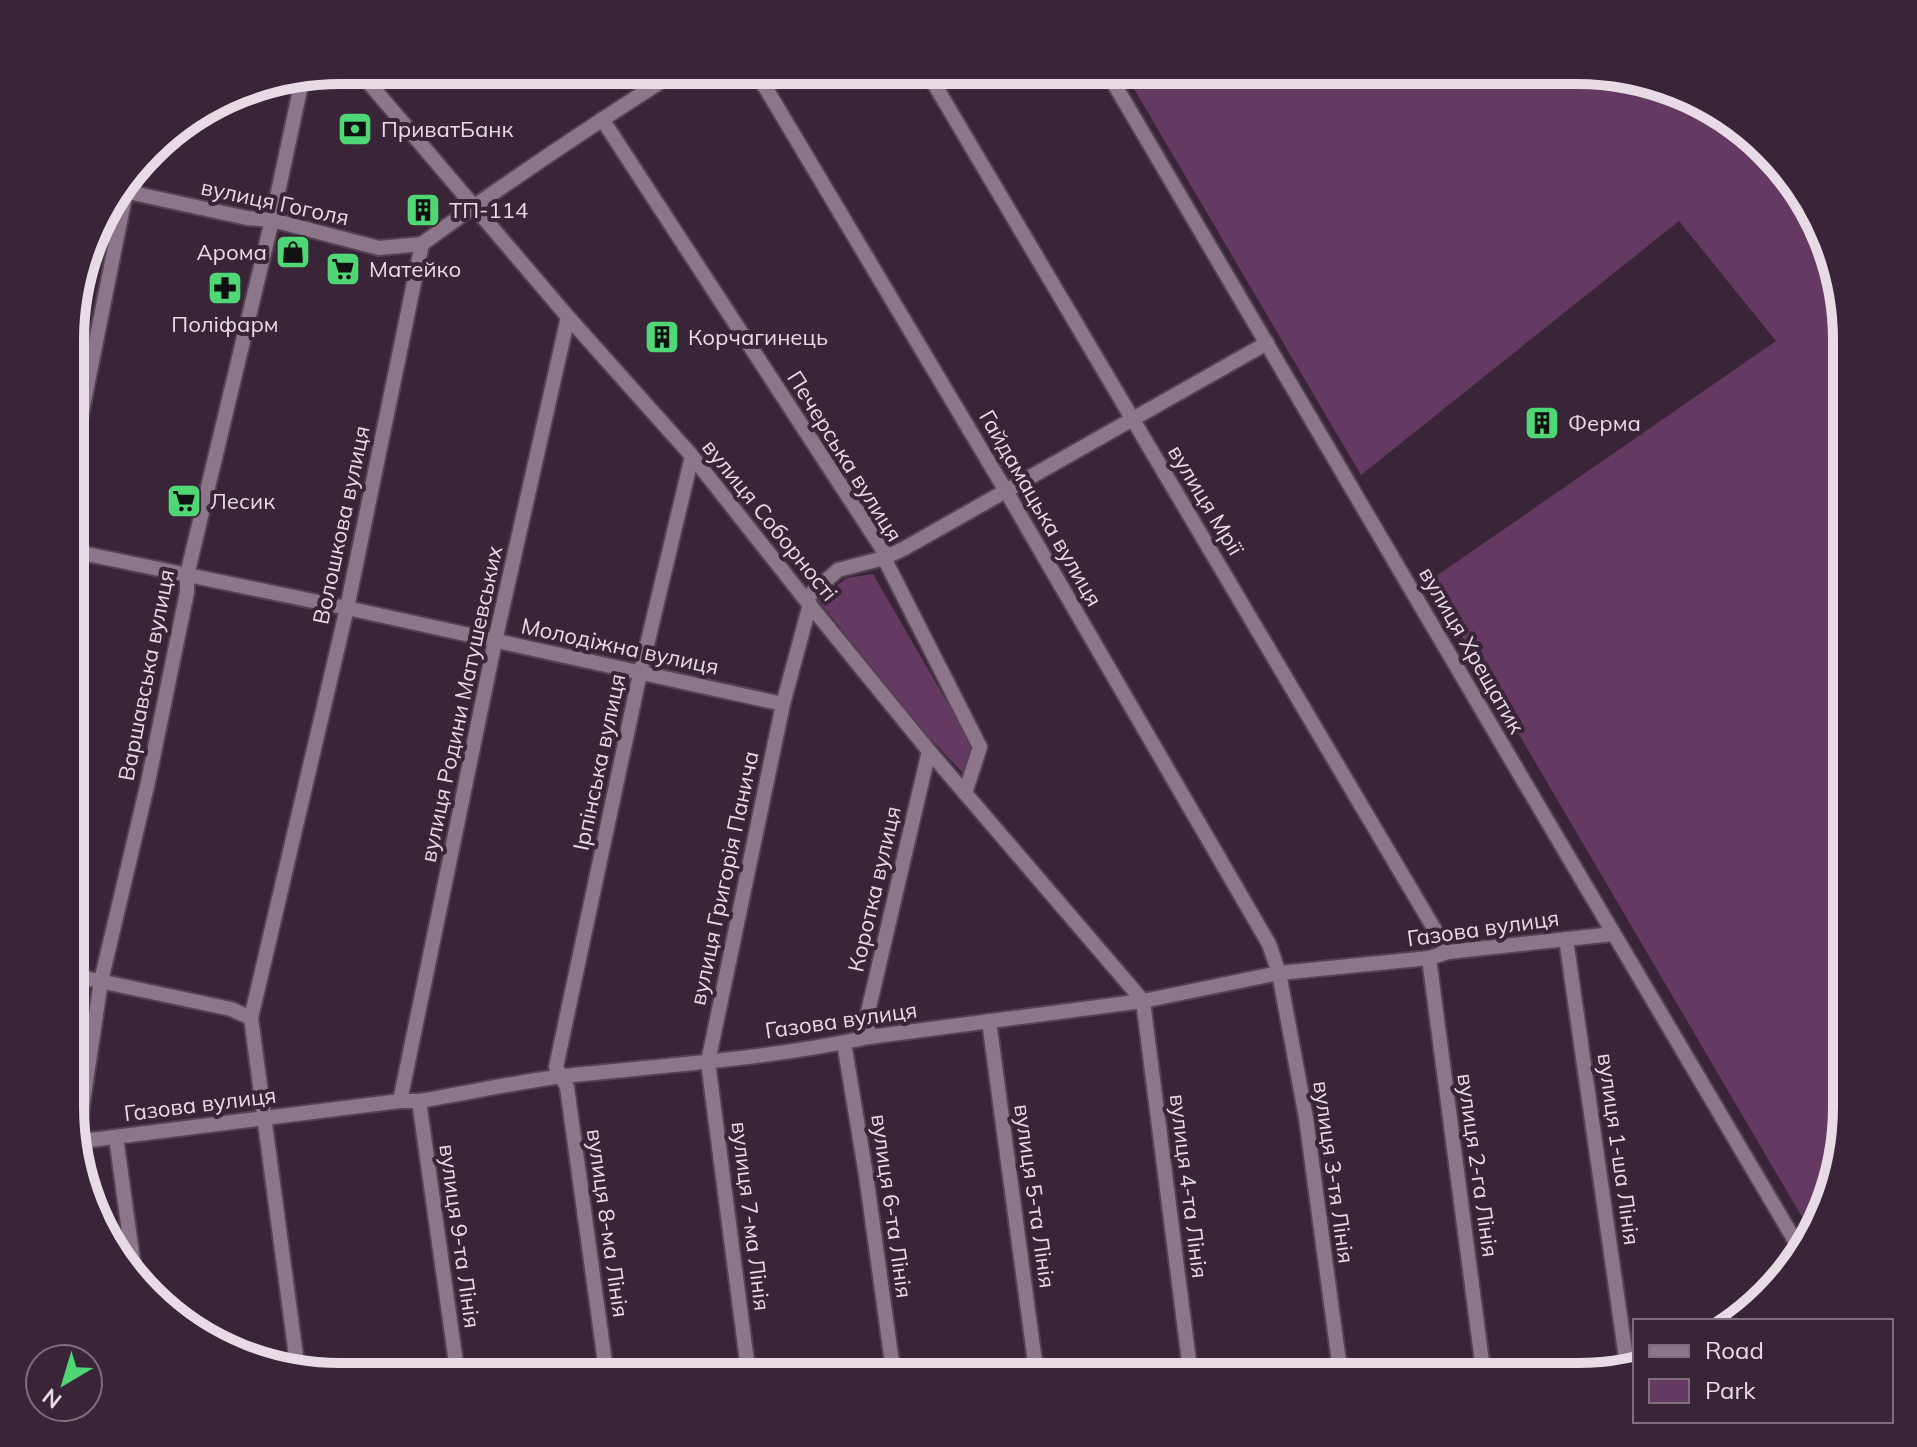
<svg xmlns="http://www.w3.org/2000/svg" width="1917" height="1447" viewBox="0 0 1917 1447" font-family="Mulish,sans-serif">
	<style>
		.green { fill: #653a62 }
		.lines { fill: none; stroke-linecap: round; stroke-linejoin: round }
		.minor-casing { stroke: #534352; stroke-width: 18 }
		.minor { stroke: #8d758a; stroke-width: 14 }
		.labels { text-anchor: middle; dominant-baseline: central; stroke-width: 8; stroke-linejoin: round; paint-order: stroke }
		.poi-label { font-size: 22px; fill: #e8dbe6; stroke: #392537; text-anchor: start }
		.street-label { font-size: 22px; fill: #e8dbe6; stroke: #392537 }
		.rim { fill: none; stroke: #e8dbe6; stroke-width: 10 }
	</style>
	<rect width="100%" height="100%" fill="#392537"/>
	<!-- green -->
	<g class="green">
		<path d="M1123,70l471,1 86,19 75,47 64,84 28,118 -1,786 -20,86 -5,8 -16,3 -376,-641 347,-240 -97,-120 -318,254z"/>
		<path d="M873,574l100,173 -9,27 -38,-40 -108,-134 29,-22z"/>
	</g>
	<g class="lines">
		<!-- minor casing -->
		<g class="minor-casing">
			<g id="minor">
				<path d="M358,70l210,247 124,139 113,143 124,152 214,250 48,376"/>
				<path d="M755,70l251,421 263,453 10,29 27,145 35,259"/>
				<path d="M926,70l522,882"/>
				<path d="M1106,70c232,394 462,788 695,1181"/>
				<path d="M602,119l281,431 1,8 96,189 -15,46"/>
				<path d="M119,190l128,28 25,2 107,28 43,-4"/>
				<path d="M72,461l57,-284"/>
				<path d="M72,551l275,57 436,96"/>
				<path d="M805,599l33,-29 46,-12 21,-10 362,-205"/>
				<path d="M1566,939l61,426"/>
				<path d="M1429,958l55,419"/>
				<path d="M71,975l160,34 20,9"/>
				<path d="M989,1021l48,356"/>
				<path d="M869,1037l-2,-21 62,-265"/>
				<path d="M844,1043l22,132 28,202"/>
				<path d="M400,1101l95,-460 73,-324"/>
				<path d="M419,1101l39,276"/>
				<path d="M116,1137l19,138"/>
				<path d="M75,1142l325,-41h19c48,-8 97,-19 145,-25 102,-11 205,-17 305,-39l274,-36 136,-28 150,-15 19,-6 165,-18"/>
				<path d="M77,1142l24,-161 47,-199 39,-190v-17l85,-355 31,-144"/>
				<path d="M298,1371l-47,-353 96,-410 75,-364c83,-61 169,-118 257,-174"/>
				<path d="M607,1377l-40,-290 -11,-20 81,-380 55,-231"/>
				<path d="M749,1377l-41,-315 75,-358 27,-100"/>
			</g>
		</g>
		<!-- minor -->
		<use href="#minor" class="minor"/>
	</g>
	<!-- icons -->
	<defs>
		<g id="bank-square" transform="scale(1.8)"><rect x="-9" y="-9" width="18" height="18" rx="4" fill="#4fd675" stroke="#392537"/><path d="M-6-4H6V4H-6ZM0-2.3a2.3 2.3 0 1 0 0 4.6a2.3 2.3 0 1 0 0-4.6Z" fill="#111"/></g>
		<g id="building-square" transform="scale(1.8)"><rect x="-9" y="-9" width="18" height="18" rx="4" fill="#4fd675" stroke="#392537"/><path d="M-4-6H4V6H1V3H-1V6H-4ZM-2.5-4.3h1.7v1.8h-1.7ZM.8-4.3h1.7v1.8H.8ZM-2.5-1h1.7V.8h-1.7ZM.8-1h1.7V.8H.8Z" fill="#111"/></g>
		<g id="shop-square" transform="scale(1.8)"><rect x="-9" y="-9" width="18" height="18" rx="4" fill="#4fd675" stroke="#392537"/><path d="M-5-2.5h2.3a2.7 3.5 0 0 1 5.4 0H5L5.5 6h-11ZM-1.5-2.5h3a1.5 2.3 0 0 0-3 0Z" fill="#111"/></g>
		<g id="supermarket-square" transform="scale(1.8)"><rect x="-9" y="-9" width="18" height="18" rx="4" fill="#4fd675" stroke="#392537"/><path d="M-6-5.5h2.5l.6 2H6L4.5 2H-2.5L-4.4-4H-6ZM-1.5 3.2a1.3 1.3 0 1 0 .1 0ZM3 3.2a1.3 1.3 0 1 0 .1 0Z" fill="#111"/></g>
		<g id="pharmacy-square" transform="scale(1.8)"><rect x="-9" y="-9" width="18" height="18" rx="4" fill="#4fd675" stroke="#392537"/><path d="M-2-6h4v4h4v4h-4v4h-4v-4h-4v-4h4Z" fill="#111"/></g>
	</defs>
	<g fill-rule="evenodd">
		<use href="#bank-square" x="355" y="129"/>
		<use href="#building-square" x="423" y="210"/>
		<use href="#shop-square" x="293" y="252"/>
		<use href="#supermarket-square" x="343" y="269"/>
		<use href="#pharmacy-square" x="225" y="288"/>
		<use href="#building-square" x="662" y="337"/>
		<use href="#building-square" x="1542" y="423"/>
		<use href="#supermarket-square" x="184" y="501"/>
	</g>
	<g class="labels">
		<!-- poi labels -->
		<g class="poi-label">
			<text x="381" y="129">ПриватБанк</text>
			<text x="449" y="210">ТП-114</text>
			<text x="267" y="252" text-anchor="end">Арома</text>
			<text x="369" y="269">Матейко</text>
			<text x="225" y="324" text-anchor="middle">Поліфарм</text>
			<text x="688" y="337">Корчагинець</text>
			<text x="1568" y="423">Ферма</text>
			<text x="210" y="501">Лесик</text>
		</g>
		<!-- street labels -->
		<g class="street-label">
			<text transform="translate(275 202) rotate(12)">вулиця Гоголя</text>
			<text transform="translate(845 456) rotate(58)">Печерська вулиця</text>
			<text transform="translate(1206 500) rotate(59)">вулиця Мрії</text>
			<text transform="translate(1041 508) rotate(60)">Гайдамацька вулиця</text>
			<text transform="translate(770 520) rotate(51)">вулиця Соборності</text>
			<text transform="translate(341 525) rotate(-78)">Волошкова вулиця</text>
			<text transform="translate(620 646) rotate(12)">Молодіжна вулиця</text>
			<text transform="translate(1472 650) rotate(60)">вулиця Хрещатик</text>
			<text transform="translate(146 675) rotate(-79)">Варшавська вулиця</text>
			<text transform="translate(461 704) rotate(-78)">вулиця Родини Матушевських</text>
			<text transform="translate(599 762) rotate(-78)">Ірпінська вулиця</text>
			<text transform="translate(724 878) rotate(-78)">вулиця Григорія Панича</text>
			<text transform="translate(874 889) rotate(-77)">Коротка вулиця</text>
			<text transform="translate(1483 928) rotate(-8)">Газова вулиця</text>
			<text transform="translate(841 1020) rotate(-8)">Газова вулиця</text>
			<text transform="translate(200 1104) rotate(-7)">Газова вулиця</text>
			<text transform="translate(1619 1149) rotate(82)">вулиця 1-ша Лінія</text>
			<text transform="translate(1478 1165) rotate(82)">вулиця 2-га Лінія</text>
			<text transform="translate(1334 1172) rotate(82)">вулиця 3-тя Лінія</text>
			<text transform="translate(1189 1186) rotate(83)">вулиця 4-та Лінія</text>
			<text transform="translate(1035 1196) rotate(82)">вулиця 5-та Лінія</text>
			<text transform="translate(892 1206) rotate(82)">вулиця 6-та Лінія</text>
			<text transform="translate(751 1216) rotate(83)">вулиця 7-ма Лінія</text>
			<text transform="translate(608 1223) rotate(82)">вулиця 8-ма Лінія</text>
			<text transform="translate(460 1236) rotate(82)">вулиця 9-та Лінія</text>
		</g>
	</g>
	<!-- crop -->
	<path d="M0 0H1917V1447H0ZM340 84H1577A256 256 0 0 1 1833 340V1107A256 256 0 0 1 1577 1363H340A256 256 0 0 1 84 1107V340A256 256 0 0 1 340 84Z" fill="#392537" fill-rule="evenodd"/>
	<path class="rim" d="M340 84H1577A256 256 0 0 1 1833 340V1107A256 256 0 0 1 1577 1363H340A256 256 0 0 1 84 1107V340A256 256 0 0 1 340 84Z"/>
	<!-- legend -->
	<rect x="1633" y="1319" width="260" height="104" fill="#392537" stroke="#7f6e7d" stroke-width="2"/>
	<rect x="1649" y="1345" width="40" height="12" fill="#8d758a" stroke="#7f6e7d" stroke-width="2"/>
	<text x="1705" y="1359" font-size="24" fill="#e8dbe6">Road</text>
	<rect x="1649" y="1379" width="40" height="24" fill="#653a62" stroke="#7f6e7d" stroke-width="2"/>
	<text x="1705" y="1399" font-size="24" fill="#e8dbe6">Park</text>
	<!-- north arrow -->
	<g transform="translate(64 1383) rotate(218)"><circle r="38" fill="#392537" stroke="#7f6e7d" stroke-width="2"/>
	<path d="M0-6L14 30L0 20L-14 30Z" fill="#4fd675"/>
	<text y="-12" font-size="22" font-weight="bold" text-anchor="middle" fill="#e8dbe6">N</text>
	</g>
</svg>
